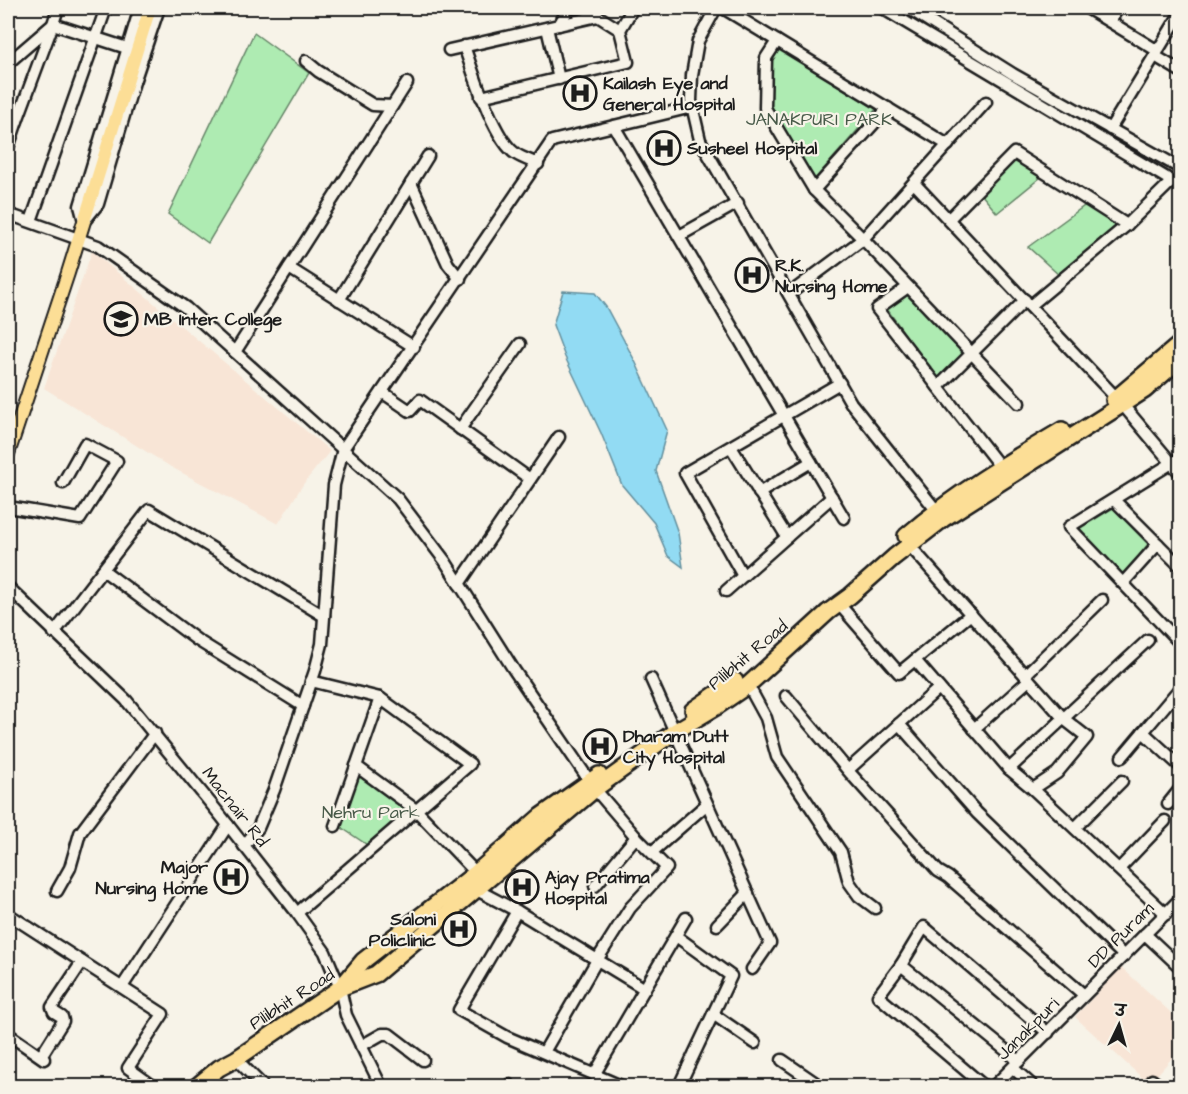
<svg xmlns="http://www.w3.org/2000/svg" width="1188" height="1094" viewBox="0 0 1188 1094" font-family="'Architects Daughter','Playpen Sans Deva',sans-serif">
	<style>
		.built { fill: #f8e5d6 }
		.green { fill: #aeebb2; stroke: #658467; stroke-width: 1.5 }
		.water { fill: #92dbf3; stroke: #638f9d; stroke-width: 1.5 }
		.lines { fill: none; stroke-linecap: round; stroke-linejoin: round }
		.minor-casing { stroke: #1c1c1c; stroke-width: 15 }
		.major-casing { stroke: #1c1c1c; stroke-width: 16 }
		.highway-casing { stroke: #1c1c1c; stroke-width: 20 }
		.minor { stroke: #f7f3e8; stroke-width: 10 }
		.major { stroke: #fcde96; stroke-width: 12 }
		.highway { stroke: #fcde96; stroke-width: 15 }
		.labels { text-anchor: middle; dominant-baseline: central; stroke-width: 4.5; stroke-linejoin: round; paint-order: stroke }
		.poi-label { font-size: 18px; font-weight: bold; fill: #1c1c1c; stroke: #f7f3e8; text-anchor: start }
		.park-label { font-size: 18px; fill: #485a49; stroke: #f7f3e8 }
		.street-label { font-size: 18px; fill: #1c1c1c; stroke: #f7f3e8 }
	</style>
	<rect width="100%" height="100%" fill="#f7f3e8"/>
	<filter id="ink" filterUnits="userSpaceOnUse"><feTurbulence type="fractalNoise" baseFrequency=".0167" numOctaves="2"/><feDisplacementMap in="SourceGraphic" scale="12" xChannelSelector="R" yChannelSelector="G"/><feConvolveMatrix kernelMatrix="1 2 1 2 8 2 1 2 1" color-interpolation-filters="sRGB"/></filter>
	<g filter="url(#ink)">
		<!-- built -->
		<g class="built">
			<path d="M92,251l238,200 -26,32 -26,41 -107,-57 -127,-79z"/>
			<path d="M1121,967l59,54v28l-31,35 -74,-67z"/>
		</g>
		<!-- green -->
		<g class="green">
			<path d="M254,33l55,40 -101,170 -40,-29z"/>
			<path d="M779,49l97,60 -62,71 -40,-64 -4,-15 1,-38z"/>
			<path d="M1014,160l27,17 -44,36 -16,-19z"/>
			<path d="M1087,204l32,21 -60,50 -31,-28z"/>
			<path d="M908,290l59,64 -29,26 -51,-71z"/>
			<path d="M1113,508l35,36 -26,34 -45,-48z"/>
			<path d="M358,771l54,39 -43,36 -30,-20z"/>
		</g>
		<!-- water -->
		<path class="water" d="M563,291l32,2 11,14 29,54 32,69 -11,41 22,62 5,34 -15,-11 -14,-33 -32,-38 -21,-52 -36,-76 -12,-32z"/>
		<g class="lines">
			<!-- minor casing -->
			<g class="minor-casing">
				<g id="minor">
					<path d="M58,8l-5,16 74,24"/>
					<path d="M585,8l35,22"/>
					<path d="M716,8l-18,33 -6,34 -1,26 9,39 151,263 89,112"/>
					<path d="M723,8l225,137"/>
					<path d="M882,8l298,178"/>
					<path d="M908,8l105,66 167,94"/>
					<path d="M1087,8l71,43"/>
					<path d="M1110,21l8,-13"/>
					<path d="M559,25l10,-17"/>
					<path d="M547,28l12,51"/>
					<path d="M777,41l-11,17 -1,50 49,82 49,49 156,164"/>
					<path d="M464,46c9,26 30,94 52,108 6,4 15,7 22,10"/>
					<path d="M449,50l149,-34"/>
					<path d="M1155,56l25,15"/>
					<path d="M306,61l12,10 55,34 19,1"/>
					<path d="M8,63l43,-37"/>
					<path d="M481,97l147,-35 -8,-32 13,-22"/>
					<path d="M8,118l9,3 -9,27"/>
					<path d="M17,121l36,-97"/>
					<path d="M614,126l230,392"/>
					<path d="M1110,129l70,-115"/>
					<path d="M411,183l37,81 12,15"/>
					<path d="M914,183l208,221 58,69"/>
					<path d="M814,190l74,-82"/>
					<path d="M8,214l90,32 88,62 212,191 47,62 69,109 81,119 41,48 31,31 -37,40 -33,52 -53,92"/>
					<path d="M86,219l12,-15 36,-122 25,-74"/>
					<path d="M949,219l65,-66 113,72"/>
					<path d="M31,221l75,-213"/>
					<path d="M84,221l-4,-15 60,-198"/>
					<path d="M679,236l59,-33"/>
					<path d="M289,268l125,79"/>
					<path d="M908,287l-31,22 128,164"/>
					<path d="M789,294l74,-55 123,-137"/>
					<path d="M339,300l89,-144"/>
					<path d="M1030,306l97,-81 45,-44"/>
					<path d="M235,352l172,-269"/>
					<path d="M938,387l87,-87"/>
					<path d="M382,392l28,19 10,-11 110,79"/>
					<path d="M460,429l60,-85"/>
					<path d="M731,447l56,90"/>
					<path d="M1180,458l-111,69 111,116"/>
					<path d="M759,493l52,-31"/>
					<path d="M1114,500l66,66"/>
					<path d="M8,507l72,12 37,-58 -32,-17 -22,39"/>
					<path d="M910,546l154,173 23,18 -30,36 -24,16 -24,-20 -94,-109"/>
					<path d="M103,570l94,70 106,66"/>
					<path d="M743,576l-58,-103 155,-90"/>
					<path d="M1123,583l35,-39"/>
					<path d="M459,584l100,-147"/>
					<path d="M8,587l118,113 95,116 76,97 28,39 15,36 6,27 35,71"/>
					<path d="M726,591l106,-94"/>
					<path d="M838,603l61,70 72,-59"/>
					<path d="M54,633l95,-123 175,106"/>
					<path d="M1025,675l77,-75"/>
					<path d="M651,679l119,264 -18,26"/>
					<path d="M748,685l18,33 11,39 64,95 8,30 10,14 16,12"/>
					<path d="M786,696l65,78 87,97 10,6 136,118"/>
					<path d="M899,724l78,89 147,143"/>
					<path d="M974,729l55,-49"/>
					<path d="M1143,732l37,34"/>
					<path d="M1122,757l58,-69"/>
					<path d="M356,766l60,44 65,68"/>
					<path d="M1009,769l139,-129"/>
					<path d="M848,770l91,-82"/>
					<path d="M1033,789l133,125"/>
					<path d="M1168,804l12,-15"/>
					<path d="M335,826l45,-128"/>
					<path d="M1075,828l47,-47"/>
					<path d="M244,846l14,-18 16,-38 41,-119 7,-27 12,-159 9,-36 209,-308 140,-34"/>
					<path d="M652,852l55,-48"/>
					<path d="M1119,869l46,-48"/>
					<path d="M595,886l41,-49"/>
					<path d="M475,889l42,22 128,78"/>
					<path d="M57,891l13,-23 10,-35 75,-100"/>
					<path d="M517,911l-58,99 48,27 114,49"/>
					<path d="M297,913l173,-149 -90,-66 -69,-17"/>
					<path d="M8,914l155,100 -35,54 25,18"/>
					<path d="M717,925l31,-32"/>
					<path d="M1145,934l35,33"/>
					<path d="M676,936l55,40 -52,110"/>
					<path d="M901,965l118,96"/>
					<path d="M122,987l106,-162"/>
					<path d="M713,1014l42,29"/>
					<path d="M8,1034l36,25"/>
					<path d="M361,1046l21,-12h7l34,26"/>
					<path d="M41,1056l22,-35 -1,-4 -8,-5 -2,-5 30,-45"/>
					<path d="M236,1059l27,27"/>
					<path d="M782,1060l38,26"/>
					<path d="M1013,1068l20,18"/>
					<path d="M594,1075l92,-157"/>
					<path d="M1152,1080l8,6"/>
					<path d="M509,1085v1"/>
					<path d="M984,1086l-106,-90 23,-31 23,-38 124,106"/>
					<path d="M994,1086l186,-187"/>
				</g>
			</g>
			<!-- major casing -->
			<g class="major-casing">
				<path id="major" d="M8,454l60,-181 82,-265"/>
			</g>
			<!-- highway casing -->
			<g class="highway-casing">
				<g id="highway">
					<path d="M1114,400l66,-56"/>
					<path d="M906,536c48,-41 102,-74 156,-106"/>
					<path d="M693,710l42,-29"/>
					<path d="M342,986l21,-25 113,-88 65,-57 58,-41"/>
					<path d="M197,1086l22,-18 17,-9 104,-71 36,-14 219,-185 79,-57 42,-25 32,-22 80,-73 22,-16 44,-39 49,-38 202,-129 35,-31"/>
				</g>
			</g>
			<!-- minor -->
			<use href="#minor" class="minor"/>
			<!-- major -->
			<use href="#major" class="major"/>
			<!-- highway -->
			<use href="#highway" class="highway"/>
		</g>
	</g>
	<!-- icons -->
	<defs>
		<g id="hospital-ring" transform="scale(1.725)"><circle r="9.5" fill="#f7f3e8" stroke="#1c1c1c" stroke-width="1.5"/><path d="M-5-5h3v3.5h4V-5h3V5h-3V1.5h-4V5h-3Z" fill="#1c1c1c"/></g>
		<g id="university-ring" transform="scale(1.725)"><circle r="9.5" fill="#f7f3e8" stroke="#1c1c1c" stroke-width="1.5"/><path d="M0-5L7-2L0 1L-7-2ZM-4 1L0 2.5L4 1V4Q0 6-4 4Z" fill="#1c1c1c"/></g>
	</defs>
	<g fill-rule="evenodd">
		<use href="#hospital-ring" x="580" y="93"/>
		<use href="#hospital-ring" x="664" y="148"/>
		<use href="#hospital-ring" x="752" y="275"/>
		<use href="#university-ring" x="121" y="319"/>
		<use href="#hospital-ring" x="600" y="746"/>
		<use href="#hospital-ring" x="231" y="877"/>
		<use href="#hospital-ring" x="522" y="887"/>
		<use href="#hospital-ring" x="459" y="929"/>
	</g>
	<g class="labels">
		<!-- poi labels -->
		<g class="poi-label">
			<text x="603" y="83">Kailash Eye and<tspan x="603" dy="21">General Hospital</tspan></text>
			<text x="687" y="148">Susheel Hospital</text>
			<text x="775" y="265">R.K.<tspan x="775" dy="21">Nursing Home</tspan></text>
			<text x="144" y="319">MB Inter College</text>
			<text x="623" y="736">Dharam Dutt<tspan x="623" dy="21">City Hospital</tspan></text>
			<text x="208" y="867" text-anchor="end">Major<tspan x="208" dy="21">Nursing Home</tspan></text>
			<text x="545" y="877">Ajay Pratima<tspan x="545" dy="21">Hospital</tspan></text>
			<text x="436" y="919" text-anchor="end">Saloni<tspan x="436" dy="21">Policlinic</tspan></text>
		</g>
		<!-- park labels -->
		<g class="park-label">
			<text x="819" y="119">JANAKPURI PARK</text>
			<text x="371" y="812">Nehru Park</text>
		</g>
		<!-- street labels -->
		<g class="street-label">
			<text transform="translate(748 655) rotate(-40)">Pilibhit Road</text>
			<text transform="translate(235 807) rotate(52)">Macnair Rd</text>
			<text transform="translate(1121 935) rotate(-45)">DD Puram</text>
			<text transform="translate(292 999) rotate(-33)">Pilibhit Road</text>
			<text transform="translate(1028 1029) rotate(-45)">Janakpuri</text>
		</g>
	</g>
	<!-- margin -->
	<rect width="1188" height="1094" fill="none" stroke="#f7f3e8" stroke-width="30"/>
	<rect x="15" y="15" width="1158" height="1064" fill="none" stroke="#1c1c1c" stroke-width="2" filter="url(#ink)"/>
	<!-- north arrow -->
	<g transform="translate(1119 1025) rotate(5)" stroke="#f7f3e8" stroke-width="4.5" paint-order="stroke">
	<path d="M0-4.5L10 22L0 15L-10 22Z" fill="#1c1c1c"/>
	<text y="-9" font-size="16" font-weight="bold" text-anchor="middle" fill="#1c1c1c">उ</text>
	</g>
</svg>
